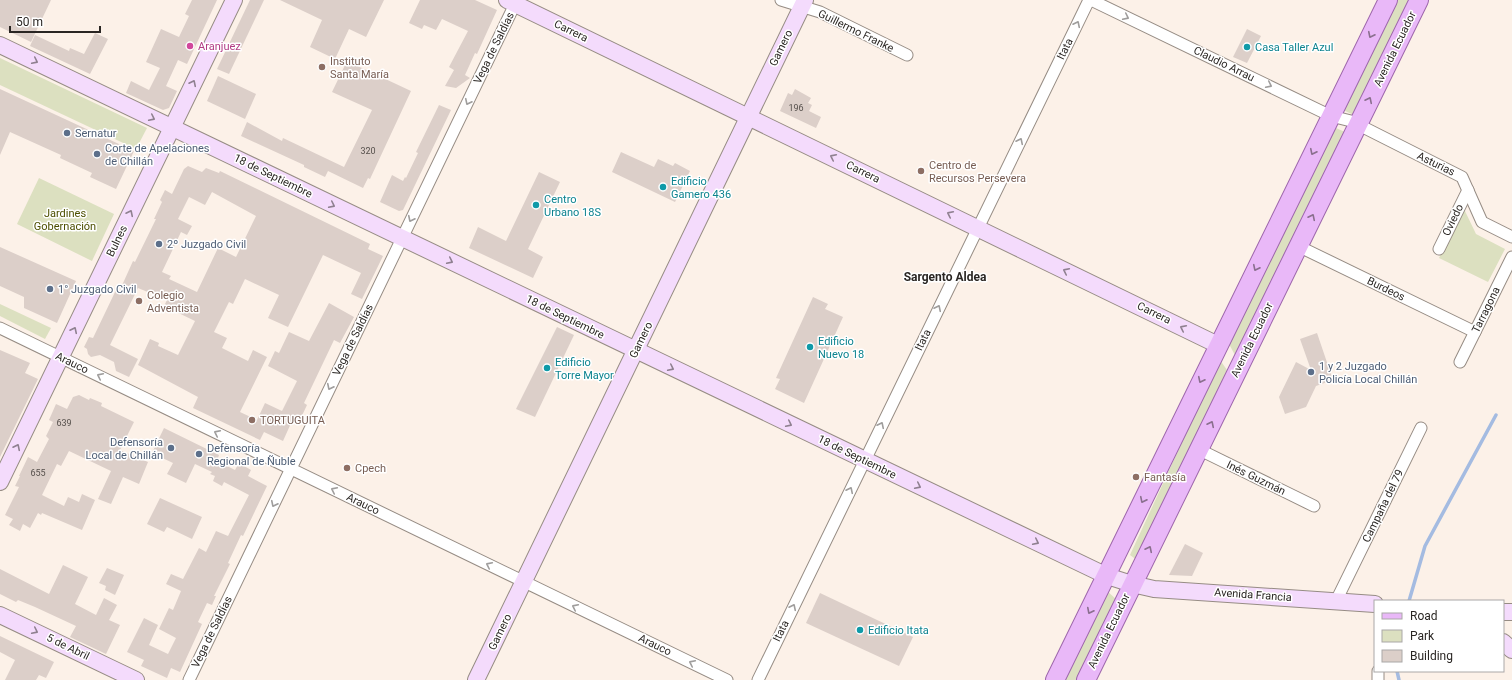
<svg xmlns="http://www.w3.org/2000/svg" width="1512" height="680" viewBox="0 0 1512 680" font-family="Roboto,sans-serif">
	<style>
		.green { fill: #dce0c0 }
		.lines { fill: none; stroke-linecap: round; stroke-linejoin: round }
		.stream { stroke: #a4bbe1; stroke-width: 3.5 }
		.building { fill: #dccfc9; fill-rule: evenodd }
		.street-casing { stroke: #968c84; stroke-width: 13 }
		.secondary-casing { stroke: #968c84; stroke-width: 18 }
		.primary-casing { stroke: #9d66ab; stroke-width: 20 }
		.street { stroke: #fff; stroke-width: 11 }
		.secondary { stroke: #f4dbfc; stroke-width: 16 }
		.primary { stroke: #e9b8f8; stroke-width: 18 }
		.oneway { stroke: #9f9d9c }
		.oneway2 { stroke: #8a6f8e }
		.oneway3 { stroke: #8f8090 }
		.hotel-dot { fill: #d1479c; stroke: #fff; stroke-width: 1.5 }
		.culture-dot { fill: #0f9aa8; stroke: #fff; stroke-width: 1.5 }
		.education-dot { fill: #8d6e63; stroke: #fff; stroke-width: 1.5 }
		.service-dot { fill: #5c6f8a; stroke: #fff; stroke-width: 1.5 }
		.labels { text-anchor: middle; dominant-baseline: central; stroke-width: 3; stroke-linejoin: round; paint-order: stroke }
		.number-label { font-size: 9px; fill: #56504c }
		.street-label { font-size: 11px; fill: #2a2623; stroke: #fff }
		.hotel-label { font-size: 11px; fill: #b23c85; stroke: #fff; text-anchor: start }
		.culture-label { font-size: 11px; fill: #0d838f; stroke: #fff; text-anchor: start }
		.education-label { font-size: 11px; fill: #785e54; stroke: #fff; text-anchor: start }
		.service-label { font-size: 11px; fill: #4e5e75; stroke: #fff; text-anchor: start }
		.park-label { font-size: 11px; fill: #4d4f01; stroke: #fff }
		.neighbourhood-label { font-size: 12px; font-weight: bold; fill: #2a2623; stroke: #fff }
	</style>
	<rect width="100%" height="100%" fill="#fcf1e8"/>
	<!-- green -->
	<g class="green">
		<path d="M1394,0h16l-54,116 -13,-6z"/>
		<path d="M0,58l147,70 -11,21 -136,-64z"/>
		<path d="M1334,127l15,7 -112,225 -9,-17z"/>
		<path d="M39,178l75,36 -22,47 -75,-37z"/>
		<path d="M1464,209l12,25 29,15 -17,33 -49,-24z"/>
		<path d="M0,304l51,24 -6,11 -45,-23z"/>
		<path d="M1220,360l7,10 -89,191 -8,-6z"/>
		<path d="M1107,591l10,9 -38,80h-15z"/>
	</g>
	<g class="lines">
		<!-- stream -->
		<g class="stream">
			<path d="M1409,601l16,-55 71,-131"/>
			<path d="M1397,671l2,9"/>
		</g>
	</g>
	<!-- building -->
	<g class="building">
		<path d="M0,0h51l-20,42 -31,-15z"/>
		<path d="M192,0h25l-30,64 -9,-4 -12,26 11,5 -8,17 -6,2 -37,-17 5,-12 18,9 11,-22 -14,-6 15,-33 18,8 10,-21 -4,-2z"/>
		<path d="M250,0h14l-35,74 -12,-5z"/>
		<path d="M280,0h104l-18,37 -17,-8 -14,30 -25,-12 12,-27z"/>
		<path d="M420,0h55l22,10 -20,44 -2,-1 -10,22 5,3 -14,10 -11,-2 9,-16 -5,-3 19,-36 -26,-12 -6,11 -12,-5 -2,4 -13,-6z"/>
		<path d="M1247,29l14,7 -14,27 -14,-6z"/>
		<path d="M95,33l13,6 -18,35 -60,-28 5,-11 34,16 1,-3 14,6z"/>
		<path d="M347,61l64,30 -41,88 -2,-1 -5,10 -35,-17 -3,6 -21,-10v-2l-63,-29 6,-14 35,19 1,-3 61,29 28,-57 -40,-18z"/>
		<path d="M218,76l38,18 -11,25 -38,-18z"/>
		<path d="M0,89l134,62 -18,38 -26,-12 2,-4 -32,-15 1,-3 -51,-23 -10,23z"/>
		<path d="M795,89l16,9 -3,5 4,2 -3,6 12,6 -5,11 -36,-17 8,-18 4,2z"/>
		<path d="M439,105l12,5 -48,100 -4,1 -19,-9 12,-27 11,6 2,-4 1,1 12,-25 -2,-1z"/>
		<path d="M621,152l33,15 4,-8 15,7 2,-3 15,8 -15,31 -63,-30z"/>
		<path d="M188,166l14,6 4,-4 13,5 1,-2 150,73 -2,5 15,7 -21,43 -11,-5 10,-21 -38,-18 -35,72 -20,-9 11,-23 -34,-16 -12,25 -4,-2 -15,30 13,6 -5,10 26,13 5,-11 14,7 -27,55 17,8 8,-17 17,8 15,-30 -29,-15 7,-15 4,2 10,-21 20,9 20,-38 25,14 -14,26 -6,-3 -30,63 3,2 -9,19 -6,-3 -9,20 -19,-9 -4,8 -67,-32 5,-11 -60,-32 12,-26 9,4 -1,3 20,9 17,-34 -31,-15 3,-6 -29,-12 -28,57 28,14 -9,18 -13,-6 -2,-9 -14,-7 -9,2 -3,-3 -1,-5 -3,-2 5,-10 4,1 23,-48 3,2 14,-31 2,1 21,-43h-2l8,-17 -2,-2 5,-10 7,4 12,-25zM212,192l44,24 -20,41 -18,-9 -21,44 -28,-13 2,-3 -9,-4 19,-40 6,3 5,-9 -14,-7 11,-22 16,8z"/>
		<path d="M539,172l21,10 -32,67 15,8 -10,21 -64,-30 9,-21 28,14z"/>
		<path d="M0,247l76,34 -19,42 -33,-15v-11l-24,-11z"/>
		<path d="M813,297l15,7 -3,5 18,8 -39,86 -29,-14 5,-10 -4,-1z"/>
		<path d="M557,327l17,8 -39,82 -19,-8z"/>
		<path d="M1317,333l16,47 -17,6 -10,21 -21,7 -6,-17 17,-35 15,8 -11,-31z"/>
		<path d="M0,350l30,13 -5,10 13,6 -38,78z"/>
		<path d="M79,395l10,5 1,-2 12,5 -1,3 33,16 -14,28 28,12 -9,22 -16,-7 -12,27 -13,-5 13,-28 -42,-20 -8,15 -4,-2 -15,31 22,11 4,-9 11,5 3,-8 13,6 -13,30 -40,-17 -1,2 -3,-2 -8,15 -7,-4 -3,7 -11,-6 4,-6 -8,-4 14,-28 -4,-1 5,-10h-1l9,-19 9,5 12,-23 -3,-3 7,-14 -4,-2 7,-16 11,5 6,-12z"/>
		<path d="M164,428l55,27 -2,6 18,9 4,-7 12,7 -3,6 19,10 -24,50 -2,-1 -13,28 2,1 -16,32h2l-4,9 -5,-2 -9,19 4,2 -22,48 -9,-4 -4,10 -26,-12 3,-6 -17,-8 17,-34 14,7 -9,20 19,9 8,-16 -17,-9 10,-21 4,2 8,-19 -15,-7 5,-10 12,5 16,-31 7,4 10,-21 12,5 21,-41 -25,-13 -2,4 -9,-5 2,-5 -5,-2 2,-2 -17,-8 -9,19 -19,-9 6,-11 -21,-10z"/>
		<path d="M160,498l42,19 -10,22 -25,-12 -3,5 -17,-8z"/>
		<path d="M1185,544l18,9 -11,23 -23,-1z"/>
		<path d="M63,565l25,12 -13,27 21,11 8,-17 13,7 -8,15 11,5 -14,29 -36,-17 6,-11 -41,-19 -17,-7 -2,2 -16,-8v-25l49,25z"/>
		<path d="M107,568l17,7 -9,20 -10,-5 1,-4 -7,-3z"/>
		<path d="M820,593l93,44 -14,29 -93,-43z"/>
		<path d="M0,636l54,26 -8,16 -7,-3 -3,5h-31l10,-20 -15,-8z"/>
	</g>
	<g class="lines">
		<!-- street casing -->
		<g class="street-casing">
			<g id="street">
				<path d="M781,0l39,12 87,43"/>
				<path d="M1091,0l240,116 20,5 111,56 20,45 30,15"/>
				<path d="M1298,246l177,86"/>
				<path d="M1439,249l29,-59"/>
				<path d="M0,328l727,352"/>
				<path d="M1460,362l52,-105"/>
				<path d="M1198,449l116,57"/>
				<path d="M1336,601l85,-173"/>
				<path d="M189,680l326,-676"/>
				<path d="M758,680l331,-680"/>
				<path d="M1378,680v-9"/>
			</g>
		</g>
		<!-- secondary casing -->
		<g class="secondary-casing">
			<g id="secondary">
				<path d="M507,0l711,345"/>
				<path d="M0,45l1107,531 25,8 22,5 221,15"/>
				<path d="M0,482l234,-482"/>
				<path d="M1503,612h9"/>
				<path d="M0,615l136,65"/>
				<path d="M1503,642l9,8"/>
				<path d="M476,680l329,-680"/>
			</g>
		</g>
		<!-- primary casing -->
		<g class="primary-casing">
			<g id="primary">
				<path d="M1055,680l333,-680"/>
				<path d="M1086,680l333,-680"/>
			</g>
		</g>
		<!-- street -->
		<use href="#street" class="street"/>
		<!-- secondary -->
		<use href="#secondary" class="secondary"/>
		<!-- primary -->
		<use href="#primary" class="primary"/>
	</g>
	<!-- one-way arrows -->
	<defs><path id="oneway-chevron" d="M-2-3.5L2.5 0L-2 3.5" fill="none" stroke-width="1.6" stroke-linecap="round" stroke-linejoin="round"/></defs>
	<g class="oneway">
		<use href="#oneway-chevron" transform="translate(1126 17) rotate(26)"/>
		<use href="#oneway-chevron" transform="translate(1077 24) rotate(-64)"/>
		<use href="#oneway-chevron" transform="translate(1269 85) rotate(26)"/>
		<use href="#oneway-chevron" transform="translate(468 102) rotate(116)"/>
		<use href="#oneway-chevron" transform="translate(1020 141) rotate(-64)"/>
		<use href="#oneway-chevron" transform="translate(411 219) rotate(116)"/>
		<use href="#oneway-chevron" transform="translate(938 308) rotate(-64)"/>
		<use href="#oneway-chevron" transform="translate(100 376) rotate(-154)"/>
		<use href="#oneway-chevron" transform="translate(330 387) rotate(116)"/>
		<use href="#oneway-chevron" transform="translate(881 425) rotate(-64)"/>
		<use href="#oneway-chevron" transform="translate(217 433) rotate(-154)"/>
		<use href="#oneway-chevron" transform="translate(334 490) rotate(-154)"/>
		<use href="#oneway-chevron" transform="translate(850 490) rotate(-64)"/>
		<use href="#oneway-chevron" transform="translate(274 504) rotate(116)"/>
		<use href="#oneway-chevron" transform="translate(489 565) rotate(-154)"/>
		<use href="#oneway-chevron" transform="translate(575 607) rotate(-154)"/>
		<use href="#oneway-chevron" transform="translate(793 607) rotate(-64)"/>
		<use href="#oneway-chevron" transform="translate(692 663) rotate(-154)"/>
	</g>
	<g class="oneway2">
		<use href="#oneway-chevron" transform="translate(1371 35) rotate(116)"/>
		<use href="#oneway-chevron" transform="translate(1369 100) rotate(-64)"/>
		<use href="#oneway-chevron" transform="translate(1313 152) rotate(116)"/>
		<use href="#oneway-chevron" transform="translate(1312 217) rotate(-64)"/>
		<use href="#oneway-chevron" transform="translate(1256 268) rotate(116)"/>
		<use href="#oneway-chevron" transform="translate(1201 380) rotate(116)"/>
		<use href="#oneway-chevron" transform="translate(1211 424) rotate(-64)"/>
		<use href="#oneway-chevron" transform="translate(1143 500) rotate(116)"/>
		<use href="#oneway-chevron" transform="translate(1149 549) rotate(-64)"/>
		<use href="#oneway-chevron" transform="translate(1090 611) rotate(117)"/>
	</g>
	<g class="oneway3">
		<use href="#oneway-chevron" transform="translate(35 61) rotate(26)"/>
		<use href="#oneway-chevron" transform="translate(193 83) rotate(-64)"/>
		<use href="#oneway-chevron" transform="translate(152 118) rotate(26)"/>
		<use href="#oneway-chevron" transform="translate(833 157) rotate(-154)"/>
		<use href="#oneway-chevron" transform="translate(332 205) rotate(26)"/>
		<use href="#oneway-chevron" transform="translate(130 213) rotate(-64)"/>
		<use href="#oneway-chevron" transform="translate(950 214) rotate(-154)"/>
		<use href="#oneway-chevron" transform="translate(450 261) rotate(26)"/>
		<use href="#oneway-chevron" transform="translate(1066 271) rotate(-154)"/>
		<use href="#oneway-chevron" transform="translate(1183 328) rotate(-154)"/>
		<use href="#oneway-chevron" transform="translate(74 330) rotate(-64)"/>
		<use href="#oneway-chevron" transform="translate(671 368) rotate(26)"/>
		<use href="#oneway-chevron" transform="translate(789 424) rotate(26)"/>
		<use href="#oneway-chevron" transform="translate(17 447) rotate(-64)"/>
		<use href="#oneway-chevron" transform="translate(918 486) rotate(26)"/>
		<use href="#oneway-chevron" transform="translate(1036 542) rotate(26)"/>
		<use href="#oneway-chevron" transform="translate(35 631) rotate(26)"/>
	</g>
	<!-- markers -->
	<circle class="hotel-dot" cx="190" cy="46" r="4"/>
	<g class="culture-dot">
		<circle cx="1247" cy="47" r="4"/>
		<circle cx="663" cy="187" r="4"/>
		<circle cx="536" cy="205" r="4"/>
		<circle cx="810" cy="347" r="4"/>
		<circle cx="547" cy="368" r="4"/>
		<circle cx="860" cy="630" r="4"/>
	</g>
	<g class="education-dot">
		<circle cx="322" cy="67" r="4"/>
		<circle cx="921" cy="171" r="4"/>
		<circle cx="139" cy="301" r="4"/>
		<circle cx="252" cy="420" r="4"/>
		<circle cx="347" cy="468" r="4"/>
		<circle cx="1136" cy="477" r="4"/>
	</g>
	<g class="service-dot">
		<circle cx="67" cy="133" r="4"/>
		<circle cx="97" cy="154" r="4"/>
		<circle cx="159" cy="244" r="4"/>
		<circle cx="50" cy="289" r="4"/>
		<circle cx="1311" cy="372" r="4"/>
		<circle cx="171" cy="448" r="4"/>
		<circle cx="199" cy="454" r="4"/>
	</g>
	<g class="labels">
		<!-- number labels -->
		<g class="number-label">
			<text x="796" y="108">196</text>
			<text x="368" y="151">320</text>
			<text x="64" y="423">639</text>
			<text x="38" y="473">655</text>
		</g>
		<!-- street labels -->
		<g class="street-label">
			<text transform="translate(571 31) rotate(26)">Carrera</text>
			<text transform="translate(856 31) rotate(26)">Guillermo Franke</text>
			<text transform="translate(494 48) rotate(-64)">Vega de Saldías</text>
			<text transform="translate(781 48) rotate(-64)">Gamero</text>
			<text transform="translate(1065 49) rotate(-64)">Itata</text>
			<text transform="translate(1395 49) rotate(-64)">Avenida Ecuador</text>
			<text transform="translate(1224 64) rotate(26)">Claudio Arrau</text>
			<text transform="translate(1436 164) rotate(26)">Asturias</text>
			<text transform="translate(863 172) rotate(26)">Carrera</text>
			<text transform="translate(273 176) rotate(26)">18 de Septiembre</text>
			<text transform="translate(1453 220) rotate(-64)">Oviedo</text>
			<text transform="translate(117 241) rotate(-64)">Bulnes</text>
			<text transform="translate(1386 289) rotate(26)">Burdeos</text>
			<text transform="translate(1486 310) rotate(-64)">Tarragona</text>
			<text transform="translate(1154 313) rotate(26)">Carrera</text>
			<text transform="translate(565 317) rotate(26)">18 de Septiembre</text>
			<text transform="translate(353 340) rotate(-64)">Vega de Saldías</text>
			<text transform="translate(641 340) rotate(-64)">Gamero</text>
			<text transform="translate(923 340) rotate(-64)">Itata</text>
			<text transform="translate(1252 340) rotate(-64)">Avenida Ecuador</text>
			<text transform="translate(72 363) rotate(26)">Arauco</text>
			<text transform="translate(857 457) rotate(26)">18 de Septiembre</text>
			<text transform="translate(1256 478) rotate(26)">Inés Guzmán</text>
			<text transform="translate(363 504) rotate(26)">Arauco</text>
			<text transform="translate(1383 506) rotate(-64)">Campaña del 79</text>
			<text transform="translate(1253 595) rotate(4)">Avenida Francia</text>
			<text transform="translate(781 631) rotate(-64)">Itata</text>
			<text transform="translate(1109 631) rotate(-64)">Avenida Ecuador</text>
			<text transform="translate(212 632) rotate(-64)">Vega de Saldías</text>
			<text transform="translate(500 632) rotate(-64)">Gamero</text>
			<text transform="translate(655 645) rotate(26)">Arauco</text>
			<text transform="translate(68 647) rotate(26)">5 de Abril</text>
		</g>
		<!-- hotel labels -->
		<g class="hotel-label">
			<text x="198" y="46">Aranjuez</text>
		</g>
		<!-- culture labels -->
		<g class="culture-label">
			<text x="1255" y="47">Casa Taller Azul</text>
			<text x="671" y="181">Edificio<tspan x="671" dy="13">Gamero 436</tspan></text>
			<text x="544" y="199">Centro<tspan x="544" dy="13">Urbano 18S</tspan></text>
			<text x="818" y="341">Edificio<tspan x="818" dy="13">Nuevo 18</tspan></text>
			<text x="555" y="362">Edificio<tspan x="555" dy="13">Torre Mayor</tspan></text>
			<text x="868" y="630">Edificio Itata</text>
		</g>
		<!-- education labels -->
		<g class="education-label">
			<text x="330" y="61">Instituto<tspan x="330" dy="13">Santa María</tspan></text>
			<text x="929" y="165">Centro de<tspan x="929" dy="13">Recursos Persevera</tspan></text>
			<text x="147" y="295">Colegio<tspan x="147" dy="13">Adventista</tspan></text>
			<text x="260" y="420">TORTUGUITA</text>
			<text x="355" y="468">Cpech</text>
			<text x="1144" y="477">Fantasía</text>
		</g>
		<!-- service labels -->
		<g class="service-label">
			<text x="75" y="133">Sernatur</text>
			<text x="105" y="148">Corte de Apelaciones<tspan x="105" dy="13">de Chillán</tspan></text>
			<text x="167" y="244">2º Juzgado Civil</text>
			<text x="58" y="289">1° Juzgado Civil</text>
			<text x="1319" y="366">1 y 2 Juzgado<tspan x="1319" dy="13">Policía Local Chillán</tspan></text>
			<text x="163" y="442" text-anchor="end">Defensoría<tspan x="163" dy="13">Local de Chillán</tspan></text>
			<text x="207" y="448">Defensoría<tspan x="207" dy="13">Regional de Ñuble</tspan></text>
		</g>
		<!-- park labels -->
		<g class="park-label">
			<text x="65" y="213">Jardines<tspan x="65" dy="13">Gobernación</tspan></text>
		</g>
		<!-- neighbourhood labels -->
		<g class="neighbourhood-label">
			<text x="945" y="277">Sargento Aldea</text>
		</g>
	</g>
	<!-- legend -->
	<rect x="1374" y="600" width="130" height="72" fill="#ffffff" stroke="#aaa8a7"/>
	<rect x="1382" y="613" width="20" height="6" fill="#e9b8f8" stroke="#aaa8a7"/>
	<text x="1410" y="620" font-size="12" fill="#2a2623">Road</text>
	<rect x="1382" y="630" width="20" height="12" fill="#dce0c0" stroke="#aaa8a7"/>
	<text x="1410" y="640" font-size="12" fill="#2a2623">Park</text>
	<rect x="1382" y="650" width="20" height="12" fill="#dccfc9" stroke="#aaa8a7"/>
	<text x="1410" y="660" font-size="12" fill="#2a2623">Building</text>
	<!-- scale -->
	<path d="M10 26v6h90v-6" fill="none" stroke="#2a2623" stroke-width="2"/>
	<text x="16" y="26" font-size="12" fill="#2a2623" stroke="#ffffff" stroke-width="3" paint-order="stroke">50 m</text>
</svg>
